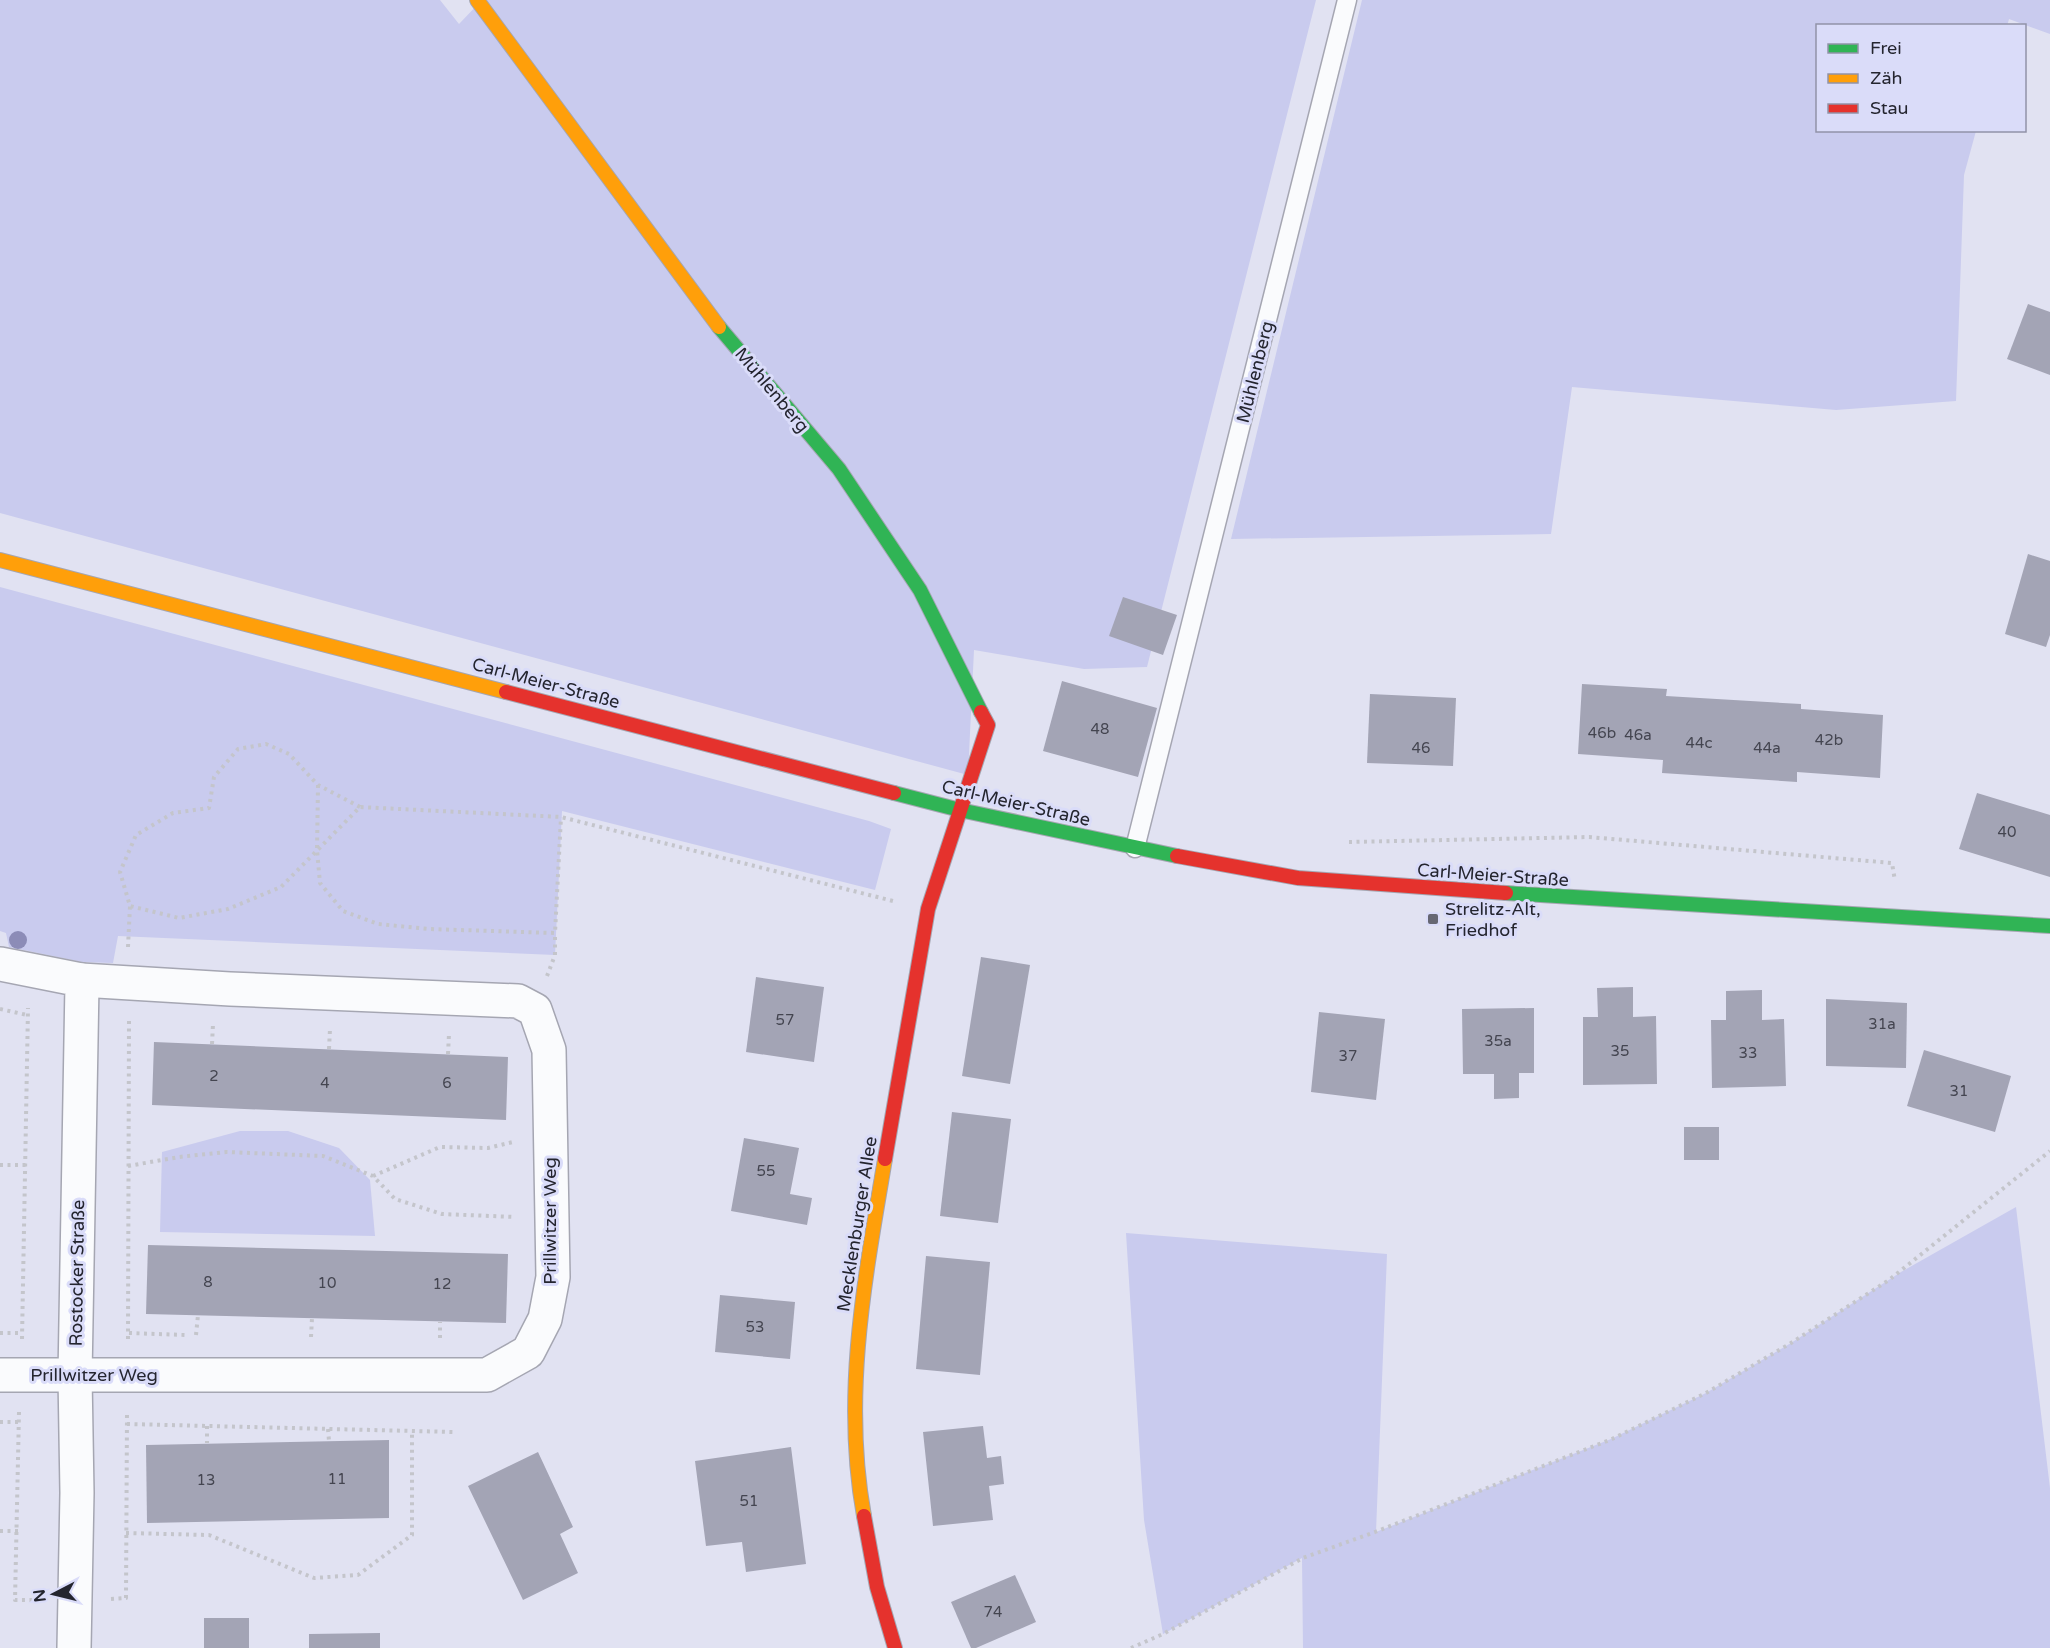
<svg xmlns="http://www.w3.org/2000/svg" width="2050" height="1648" viewBox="0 0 2050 1648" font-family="'Varela Round',sans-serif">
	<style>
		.green { fill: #c9cbee }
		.building { fill: #a3a4b5 }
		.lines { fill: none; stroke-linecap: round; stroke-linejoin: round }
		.lane-casing { stroke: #a5a6b2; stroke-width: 21 }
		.street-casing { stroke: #a5a6b2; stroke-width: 36 }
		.fast-casing { stroke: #a5a6b2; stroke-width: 16 }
		.slow-casing { stroke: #a5a6b2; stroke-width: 16 }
		.jam-casing { stroke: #a5a6b2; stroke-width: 16 }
		.path { stroke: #c4c5cb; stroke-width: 4; stroke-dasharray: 3 4.5; stroke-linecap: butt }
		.lane { stroke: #fafbfd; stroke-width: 18 }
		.street { stroke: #fafbfd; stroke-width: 33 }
		.fast { stroke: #30b455; stroke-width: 14 }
		.slow { stroke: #ff9f0a; stroke-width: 14 }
		.jam { stroke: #e5322d; stroke-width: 14 }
		.tree { fill: #8c8cb7 }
		.poi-dot { fill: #666773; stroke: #dadcf9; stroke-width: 2 }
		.labels { text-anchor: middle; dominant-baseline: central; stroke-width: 6; stroke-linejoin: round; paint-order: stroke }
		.number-label { font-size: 15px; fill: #444550 }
		.street-label { font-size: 18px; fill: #24252f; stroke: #dadcf9 }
		.poi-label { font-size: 18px; fill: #24252f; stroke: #dadcf9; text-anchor: start }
	</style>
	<rect width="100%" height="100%" fill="#e1e2f2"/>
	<!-- green -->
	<g class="green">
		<path d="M0,0h440l19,24 23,-24h834l-169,667 -63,2 -110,-19 -6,125 -968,-262z"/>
		<path d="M1362,0h688v34l-41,-15 -2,7h-189v104l158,1 -12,44 -8,226 -120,9 -264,-23 -21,147 -320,5z"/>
		<path d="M0,587l869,234 22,8 -16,61 -313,-79 -7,144 -437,-19 -5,27 -31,-1 -73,-15 -3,-14 -6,-2z"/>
		<path d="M240,1131h48l51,17 31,32 5,56 -215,-4 2,-80z"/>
		<path d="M2016,1207l34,281v160h-747l-1,-90 -139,76 -19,-114 -18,-287 261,21 -11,278 235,-93 95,-46 85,-50 110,-71z"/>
	</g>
	<!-- building -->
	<g class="building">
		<path d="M2028,304l22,8v63l-43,-16z"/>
		<path d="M2028,554l22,7v74l-4,12 -41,-13z"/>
		<path d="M1123,597l54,18 -14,40 -54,-19z"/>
		<path d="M1062,681l95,27 -19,69 -95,-26z"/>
		<path d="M1582,684l85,5 -1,7 135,8v5l82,6 -3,63 -83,-6v10l-135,-9 1,-13 -85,-6z"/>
		<path d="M1370,694l86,4 -3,68 -86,-3z"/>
		<path d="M1977,793l73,22v62l-91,-28z"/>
		<path d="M981,957l49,8 -20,119 -48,-8z"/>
		<path d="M756,977l68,10 -10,75 -68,-10z"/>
		<path d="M1633,987v30l23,-1 1,68 -74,1v-68h15l-1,-29z"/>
		<path d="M1762,990v30l22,-1 2,67 -74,2 -1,-68h15v-29z"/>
		<path d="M1826,999l81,4 -1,65 -80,-2z"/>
		<path d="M1534,1008v65h-15v25l-25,1v-25h-31l-1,-65z"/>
		<path d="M1319,1012l66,7 -9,81 -65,-8z"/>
		<path d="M154,1042l354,15 -2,63 -354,-15z"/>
		<path d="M1924,1050l87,26 -16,56 -88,-26z"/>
		<path d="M952,1112l59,7 -13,104 -58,-7z"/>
		<rect x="1684" y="1127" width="35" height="33"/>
		<path d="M744,1138l55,10 -9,46 22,4 -5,27 -76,-14z"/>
		<path d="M148,1245l360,9 -2,69 -360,-9z"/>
		<path d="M926,1256l64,6 -10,113 -64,-6z"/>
		<path d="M720,1295l75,7 -5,57 -75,-7z"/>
		<path d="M983,1426l4,32 14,-2 3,28 -15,2 4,34 -60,6 -10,-94z"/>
		<path d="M389,1440v78l-242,5 -1,-78z"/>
		<path d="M791,1447l15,117 -60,8 -4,-30 -36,4 -11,-85z"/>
		<path d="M538,1452l35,75 -13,7 18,39 -55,27 -55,-114z"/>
		<path d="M1015,1575l21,47 -60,26h-5l-20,-46z"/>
		<rect x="204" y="1618" width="45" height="30"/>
		<path d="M380,1633v15h-71v-14z"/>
	</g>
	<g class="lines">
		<!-- lane casing -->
		<g class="lane-casing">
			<path id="lane" d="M1135,848l212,-848"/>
		</g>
		<!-- street casing -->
		<g class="street-casing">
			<g id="street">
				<path d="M0,964l81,16 1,4 -7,392 2,117 -3,155"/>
				<path d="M0,1375h487l41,-23 17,-33 8,-42 -4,-227 -14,-40 -17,-9 -288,-12 -149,-9"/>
			</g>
		</g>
		<!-- fast casing -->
		<g class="fast-casing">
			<g id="fast">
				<path d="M719,327l120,142 81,121 61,122"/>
				<path d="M894,793l66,17 217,46"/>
				<path d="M1506,893l544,33"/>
			</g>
		</g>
		<!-- slow casing -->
		<g class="slow-casing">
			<g id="slow">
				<path d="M477,0l242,327"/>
				<path d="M0,560l506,132"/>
				<path d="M864,1516c-22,-120 1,-239 21,-357"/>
			</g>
		</g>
		<!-- jam casing -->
		<g class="jam-casing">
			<g id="jam">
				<path d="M506,692l388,101"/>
				<path d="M1177,856l121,22 208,15"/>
				<path d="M885,1159l43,-250 60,-184 -7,-13"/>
				<path d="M864,1516l13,71 18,61"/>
			</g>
		</g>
		<!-- path -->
		<g class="path">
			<path d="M318,785l-1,65 3,33 23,28 35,13 50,5 127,4 6,-116"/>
			<path d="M360,807l-42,-22 -29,-31 -23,-10 -28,5 -24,28 -5,31 -36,5 -37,22 -16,37 10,34 49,12 49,-9 53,-22 79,-80 201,10 332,84"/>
			<path d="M1349,842l240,-5 303,26 3,18"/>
			<path d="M128,947l2,-41"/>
			<path d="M547,976l8,-21v-22"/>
			<path d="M0,1009l27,6"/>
			<path d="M212,1044l1,-20"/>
			<path d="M329,1049l1,-20"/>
			<path d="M448,1054l1,-20"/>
			<path d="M0,1165h26"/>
			<path d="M128,1166l51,-9 47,-5 97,4 50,20 22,23 47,15 73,3"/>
			<path d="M373,1176l67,-29 48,1 25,-6"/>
			<path d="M0,1333h22"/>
			<path d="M129,1333l56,2"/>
			<path d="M196,1335l2,-20"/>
			<path d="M311,1337l1,-19"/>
			<path d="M440,1338v-16"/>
			<path d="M22,1339l6,-331"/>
			<path d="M128,1339l1,-319"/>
			<path d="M19,1412l-4,188h24"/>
			<path d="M0,1422h19"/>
			<path d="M127,1424l327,8"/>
			<path d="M207,1426v17"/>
			<path d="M328,1429l1,12"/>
			<path d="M0,1531h18"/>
			<path d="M126,1533l83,2 105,43 44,-3 54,-40v-104"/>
			<path d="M111,1599l15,-1 1,-185"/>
			<path d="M1131,1648l32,-14 140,-76 72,-26 237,-93 94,-46 85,-50 98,-63 161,-129"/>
		</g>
		<!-- lane -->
		<use href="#lane" class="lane"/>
		<!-- street -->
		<use href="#street" class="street"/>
		<!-- fast -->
		<use href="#fast" class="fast"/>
		<!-- slow -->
		<use href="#slow" class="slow"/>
		<!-- jam -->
		<use href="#jam" class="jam"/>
	</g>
	<!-- trees -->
	<circle class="tree" cx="18" cy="940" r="9"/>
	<!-- markers -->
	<rect class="poi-dot" x="1427" y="913" width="12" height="12" rx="3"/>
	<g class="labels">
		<!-- number labels -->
		<g class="number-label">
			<text x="1100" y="729">48</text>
			<text x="1602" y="733">46b</text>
			<text x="1638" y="735">46a</text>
			<text x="1829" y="740">42b</text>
			<text x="1699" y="743">44c</text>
			<text x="1421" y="748">46</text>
			<text x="1767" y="748">44a</text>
			<text x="2007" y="832">40</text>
			<text x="785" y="1020">57</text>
			<text x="1882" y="1024">31a</text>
			<text x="1498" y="1041">35a</text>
			<text x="1620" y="1051">35</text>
			<text x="1748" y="1053">33</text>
			<text x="1348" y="1056">37</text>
			<text x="214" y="1076">2</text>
			<text x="325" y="1083">4</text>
			<text x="447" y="1083">6</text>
			<text x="1959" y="1091">31</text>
			<text x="766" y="1171">55</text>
			<text x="208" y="1282">8</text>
			<text x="327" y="1283">10</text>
			<text x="442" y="1284">12</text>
			<text x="755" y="1327">53</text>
			<text x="337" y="1479">11</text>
			<text x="206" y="1480">13</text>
			<text x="749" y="1501">51</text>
			<text x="993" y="1612">74</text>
		</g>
		<!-- street labels -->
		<g class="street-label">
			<text transform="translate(1255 372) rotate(-76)">Mühlenberg</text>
			<text transform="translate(772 390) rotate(50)">Mühlenberg</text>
			<text transform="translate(546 683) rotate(15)">Carl-Meier-Straße</text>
			<text transform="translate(1016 803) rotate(13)">Carl-Meier-Straße</text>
			<text transform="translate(1493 875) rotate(4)">Carl-Meier-Straße</text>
			<text transform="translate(550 1221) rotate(-90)">Prillwitzer Weg</text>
			<text transform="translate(857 1224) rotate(-81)">Mecklenburger Allee</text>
			<text transform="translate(77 1273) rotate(-89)">Rostocker Straße</text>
			<text x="94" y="1375">Prillwitzer Weg</text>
		</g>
		<!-- poi labels -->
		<g class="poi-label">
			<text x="1445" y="909">Strelitz-Alt,<tspan x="1445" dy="21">Friedhof</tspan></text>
		</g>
	</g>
	<!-- legend -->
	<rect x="1816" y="24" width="210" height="108" fill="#dadcf9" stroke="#9193a8" stroke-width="1.5"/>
	<rect x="1828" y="44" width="30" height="9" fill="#30b455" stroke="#9193a8" stroke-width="1.5"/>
	<text x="1870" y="54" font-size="18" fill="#24252f">Frei</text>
	<rect x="1828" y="74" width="30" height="9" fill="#ff9f0a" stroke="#9193a8" stroke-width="1.5"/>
	<text x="1870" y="84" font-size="18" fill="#24252f">Zäh</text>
	<rect x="1828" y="104" width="30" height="9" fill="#e5322d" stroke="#9193a8" stroke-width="1.5"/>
	<text x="1870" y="114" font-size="18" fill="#24252f">Stau</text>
	<!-- north arrow -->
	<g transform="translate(54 1594) rotate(263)" stroke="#dadcf9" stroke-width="4.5" paint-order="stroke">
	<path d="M0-4.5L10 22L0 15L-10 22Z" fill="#24252f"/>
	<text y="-9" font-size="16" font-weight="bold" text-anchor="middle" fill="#24252f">N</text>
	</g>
</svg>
